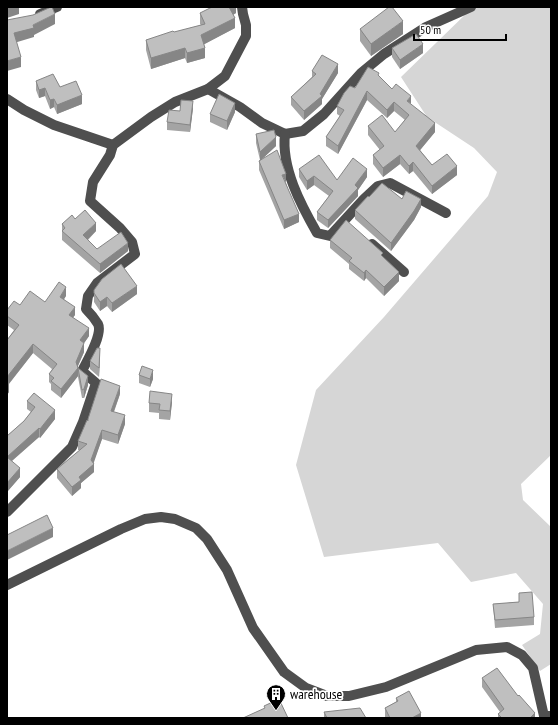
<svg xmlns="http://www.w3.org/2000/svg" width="558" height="725" viewBox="0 0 558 725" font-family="'PT Sans Narrow',sans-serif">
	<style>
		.green { fill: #d6d6d6 }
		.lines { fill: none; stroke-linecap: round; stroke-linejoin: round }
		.minor { stroke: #4f4f4f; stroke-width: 10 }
		.wall { fill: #a4a4a4 }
		.shaded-wall { fill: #868686 }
		.building { fill: #bfbfbf; stroke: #868686 }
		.labels { text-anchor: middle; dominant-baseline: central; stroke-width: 3.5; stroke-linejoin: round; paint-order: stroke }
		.poi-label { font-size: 14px; fill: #000; stroke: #fff; text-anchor: start }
	</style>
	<rect width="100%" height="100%" fill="#fff"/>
	<!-- green -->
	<path class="green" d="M473,7h78v448l-30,29 2,16 28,27v137l-11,7 -18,-26 18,-11 3,-30 -27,-31 -45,9 -33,-39 -114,14 -28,-92 20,-75 68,-73 104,-121 9,-24 -23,-24 -47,-31 -26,-40z"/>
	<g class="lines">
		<!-- minor -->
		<g class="minor">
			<path d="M40,14l17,-7"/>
			<path d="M208,89l32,18 22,16 23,11 18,-3 21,-17 37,-41 23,-19 42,-27 45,-20"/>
			<path d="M7,99l17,11 30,15 59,20"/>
			<path d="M285,134c-4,34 16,71 32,99l13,3 34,-37 14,-13 12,-3 56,30"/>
			<path d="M372,244l32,28"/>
			<path d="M7,512l65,-65 11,-25 13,-39 -14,-12c5,-10 21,-37 16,-47 -3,-5 -8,-11 -12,-15l2,-13 9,-13 38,-29 -3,-12 -12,-14 -30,-27 3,-19 17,-27 3,-10 38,-28 24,-15 33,-13 17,-13 21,-40v-11l-3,-11 -1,-7"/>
			<path d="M7,585l114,-56 24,-10 16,-2 14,2 21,9 11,11 20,31 26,58 31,44 22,16 21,8h22l37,-9 90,-37 31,-3 15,8 11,13 11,48h7"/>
		</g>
	</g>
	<!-- wall -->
	<g class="wall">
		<path d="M236,7v6l-3,2 2,13 -31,16 1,14 -18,5 -2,-5 -34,11 -5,-19v-10l55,-15 -1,-1v-11z"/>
		<path d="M360,29l43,5 -32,22 -11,-15z"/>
		<path d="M392,48l31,5 -23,16 -8,-12z"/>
		<path d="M312,71l26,2 -16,26v5l-18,16 -13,-15v-8l21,-20z"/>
		<path d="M379,77l13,12 19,16 24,27 -15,18 12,15 25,10 -25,19 -19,-23 -4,3 -9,-10 -17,13 -10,-13v-9l7,-5 -12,-15v-9l27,6 10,-12 -11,-9 -7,7 -20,-18 -29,54 -12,-8v-9l14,-21 -3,-2v-8l18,-18z"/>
		<path d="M36,81l24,6 22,17 -25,10 -3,-7 -4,2 -5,-13 -6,2 -3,-8z"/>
		<path d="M193,108l-3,24 -23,-2v-8l13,-11z"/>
		<path d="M235,112l-8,18 -17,-8v-8z"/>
		<path d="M256,134l20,12 -15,14 25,23 13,39 -15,7 -25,-59v-9l1,-1 -4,-17z"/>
		<path d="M299,169l38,11 30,-3 -9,13v6l-30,32 -11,-8v-8l12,-16 -15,-11 -7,5 -8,-13z"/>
		<path d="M369,197l33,2 19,8 -7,13 -23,31 -36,-32v-9z"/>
		<path d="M75,219l21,12 -8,9 9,9 31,2 -28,22 -38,-33v-16z"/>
		<path d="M330,240l53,17 16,24 -15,15 -18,-18 -2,3 -15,-12v-5l-19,-16z"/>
		<path d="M94,293l43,1 -25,18 -5,-6 -7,5 -6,-9z"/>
		<path d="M66,296l-2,3 11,16 -2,2 16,19 -5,7v9l-6,14v10l-17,22 -10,-8v-6l-2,-2v-8l3,-5 -19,-16 -24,31v8l-2,3v-55l7,-10 -7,-5v-15l13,-5 25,-3z"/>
		<path d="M100,357l-1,20 -9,-8v-8z"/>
		<path d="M78,368l10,17 -4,13h-2l-4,-21z"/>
		<path d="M139,375l14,4 -3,8 -11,-4z"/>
		<path d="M120,394l-6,18 11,12 -7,20 -16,-5 -9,24 1,9 -13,11v5l-9,8 -15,-18v-9l23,-19h-2v-9l10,-20z"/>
		<path d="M27,401l28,18 -15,19 -1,-1 -27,24 8,16 -13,15v-56l17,-15 7,-9 -4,-3z"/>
		<path d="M172,402l-2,18 -11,-1v-6l-10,-1v-9z"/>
		<path d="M519,593l15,24v8l-39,3 -2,-24 26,-2z"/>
		<path d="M482,678l53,40h-37v-4l2,-2 -18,-25z"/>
		<path d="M396,698l25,20h-35l-1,-1v-9l11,-6z"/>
		<path d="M324,712l42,6h-42z"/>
	</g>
	<!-- shaded-wall -->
	<g class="shaded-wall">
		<path d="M11,7h8v7l-12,4v-10z"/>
		<path d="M229,7h7v6l-7,4z"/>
		<path d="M55,14v10l-21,11v2l-20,6v-10l19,-8z"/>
		<path d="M235,18v10l-34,18v-11z"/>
		<path d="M403,21v13l-32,22v-12z"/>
		<path d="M423,44v9l-23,16v-9z"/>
		<path d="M185,48v10l-34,11v-11z"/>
		<path d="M205,48v10l-18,5v-10z"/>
		<path d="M21,57v10l-14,4v-10z"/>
		<path d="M338,64v9l-16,26v5l-18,16v-9l16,-17z"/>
		<path d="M45,88v8l-6,2v-8z"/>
		<path d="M367,91v9l-29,54v-8z"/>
		<path d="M82,95v9l-25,10v-9z"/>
		<path d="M411,96v8l-4,-3z"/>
		<path d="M54,99v8l-4,2v-9z"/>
		<path d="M193,101v7l-3,24v-7z"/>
		<path d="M394,102v9l-7,7v-8z"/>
		<path d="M235,103v9l-8,18v-9z"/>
		<path d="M435,123v9l-19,23v-9z"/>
		<path d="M276,137v9l-16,15v-9z"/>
		<path d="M400,155v9l-17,13v-9z"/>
		<path d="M413,162v9l-4,3v-8z"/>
		<path d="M457,166v9l-25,19v-8z"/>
		<path d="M367,169v8l-9,13v6l-30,32v-8z"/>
		<path d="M286,174v9l-4,-8z"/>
		<path d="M314,176v9l-7,5v-9z"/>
		<path d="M421,199v8l-7,13 -23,31v-8z"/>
		<path d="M299,214v8l-15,7v-9z"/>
		<path d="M96,223v8l-13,13v-9z"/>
		<path d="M128,243v8l-28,22v-9z"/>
		<path d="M366,270v8l-2,3v-8z"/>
		<path d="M399,272v9l-15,15v-9z"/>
		<path d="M137,286v8l-25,18v-9z"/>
		<path d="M66,287v9l-6,9v-8z"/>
		<path d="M107,297v9l-7,5v-9z"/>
		<path d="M75,307v8l-6,8v-8z"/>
		<path d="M89,328v8l-9,13v-9z"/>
		<path d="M84,343v9l-8,18v-8z"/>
		<path d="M33,344v9l-26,33v-9z"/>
		<path d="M100,348v9l-1,20v-9z"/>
		<path d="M78,368v8l-17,22v-9z"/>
		<path d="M153,370v9l-3,8v-8z"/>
		<path d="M88,376v9l-4,13v-9z"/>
		<path d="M9,384v8l-2,3v-9z"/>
		<path d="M120,386v8l-9,25v-8z"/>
		<path d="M172,394v8l-2,18v-9z"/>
		<path d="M55,410v9l-15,19v-9z"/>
		<path d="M125,415v9l-7,20v-9z"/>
		<path d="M39,428v9l-32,28v-8z"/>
		<path d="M102,430v9l-9,26 1,-1v8l-13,11v5l-9,8v-9l19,-27z"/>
		<path d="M20,468v9l-13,15v-9z"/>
		<path d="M53,528v9l-46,23v-9z"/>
		<path d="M421,713v5h-9z"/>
		<path d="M535,713v5h-5z"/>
	</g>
	<!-- building -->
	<g class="building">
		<path d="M51,7h1l3,7 -22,11 1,3 -20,5 7,24 -14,4v-41l26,-5z"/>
		<path d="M212,7h17l6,11 -34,17 4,13 -18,5 -2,-5 -34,10 -5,-18 27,-9 1,1 31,-8 -5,-11z"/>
		<path d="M389,7h3l11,14 -32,23 -11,-15z"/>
		<path d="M416,34l7,10 -23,16 -8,-12z"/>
		<path d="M322,55l16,9 -18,30 2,2 -18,15 -13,-14 25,-23 -4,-3z"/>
		<path d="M368,67l11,6 -1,2 14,14 4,-5 15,12 -4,5 28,22 -19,23 16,19 15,-11 10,12 -25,20 -19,-24 -4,4 -9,-11 -17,13 -10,-13 11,-9 -16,-20 14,-11 13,17 14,-17 -15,-13 -7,8 -20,-19 -29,55 -12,-9 18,-27 -7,-4 7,-13 6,-7 5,2z"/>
		<path d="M53,74l7,13 16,-6 6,14 -25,10 -3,-6 -4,1 -5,-12 -6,2 -3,-9z"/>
		<path d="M219,94l16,9 -8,18 -17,-7z"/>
		<path d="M181,100l12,1 -3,24 -23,-3 2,-12 11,1z"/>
		<path d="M274,130l2,7 -16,15 -4,-18z"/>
		<path d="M277,150l9,24 -4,1 17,39 -15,6 -25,-59z"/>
		<path d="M319,155l18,25 16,-22 14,11 -12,16 3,3 -30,32 -11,-8 16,-21 -19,-15 -7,5 -8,-12z"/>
		<path d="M382,183l20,16 4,-8 15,8 -7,12 -23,32 -36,-33 13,-14 1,1z"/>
		<path d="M85,210l11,13 -13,12 14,14 24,-17 7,11 -28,21 -38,-33 3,-3 -3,-4 10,-9 3,4z"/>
		<path d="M346,220l37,33 -2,2 18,17 -15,15 -18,-17 -2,3 -15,-12 3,-3 -22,-18z"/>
		<path d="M121,264l16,22 -25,17 -5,-6 -7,5 -6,-9v-3l8,-11z"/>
		<path d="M59,282l7,5 -6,10 15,10 -6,8 20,13 -9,12 4,3 -8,19 2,6 -17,21 -10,-8 3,-3 -5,-4 8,-10 -24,-20 -26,33v-37l12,-15 -12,-9v-6l7,-9 6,4 10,-14 15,11z"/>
		<path d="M97,348h3l-1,20 -9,-7z"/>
		<path d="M142,366l11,4 -3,9 -11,-4z"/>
		<path d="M78,368l10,8 -4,13 -2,1z"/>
		<path d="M101,379l19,7 -9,25 14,4 -7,20 -16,-5 -11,30 3,4 -15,13 2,3 -9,7 -15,-18 30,-25 -9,-3 9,-21 1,1v-2z"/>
		<path d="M7,382l2,2 -2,2z"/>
		<path d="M150,391l22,3 -2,17 -11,-1 1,-6 -11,-1z"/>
		<path d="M34,393l21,17 -15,19 -1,-1 -32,29 13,11 -13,15v-47l17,-15 11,-14 -8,-6z"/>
		<path d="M47,515l6,13 -46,23v-16z"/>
		<path d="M532,592l2,25 -39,3 -2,-16 26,-2v-9z"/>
		<path d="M497,668l21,28 1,-1 16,18 -5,5h-28l-4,-4 6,-5 -22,-31z"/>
		<path d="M409,691l12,22 -9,5h-22l-5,-10 13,-7 -2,-3z"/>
		<path d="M279,699l9,19h-45l22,-10 -1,-2z"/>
		<path d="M360,708l6,10h-39l-3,-6z"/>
	</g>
	<!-- icons -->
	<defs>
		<g id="building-pin" transform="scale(1)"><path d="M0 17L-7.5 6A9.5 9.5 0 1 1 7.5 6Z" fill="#000" stroke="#fff"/><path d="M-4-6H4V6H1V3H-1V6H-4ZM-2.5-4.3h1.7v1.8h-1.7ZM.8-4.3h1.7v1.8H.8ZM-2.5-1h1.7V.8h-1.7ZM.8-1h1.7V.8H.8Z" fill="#fff"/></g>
	</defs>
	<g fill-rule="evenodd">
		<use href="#building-pin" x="276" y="694"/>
	</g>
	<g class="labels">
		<!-- poi labels -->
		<g class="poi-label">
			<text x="290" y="694">warehouse</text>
		</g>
	</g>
	<!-- border -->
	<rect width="558" height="725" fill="none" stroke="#000000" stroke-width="16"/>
	<!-- scale -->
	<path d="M414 34v6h92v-6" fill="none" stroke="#000000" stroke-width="2"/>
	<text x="420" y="34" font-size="12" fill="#000000" stroke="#ffffff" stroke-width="3" paint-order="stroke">50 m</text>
</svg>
